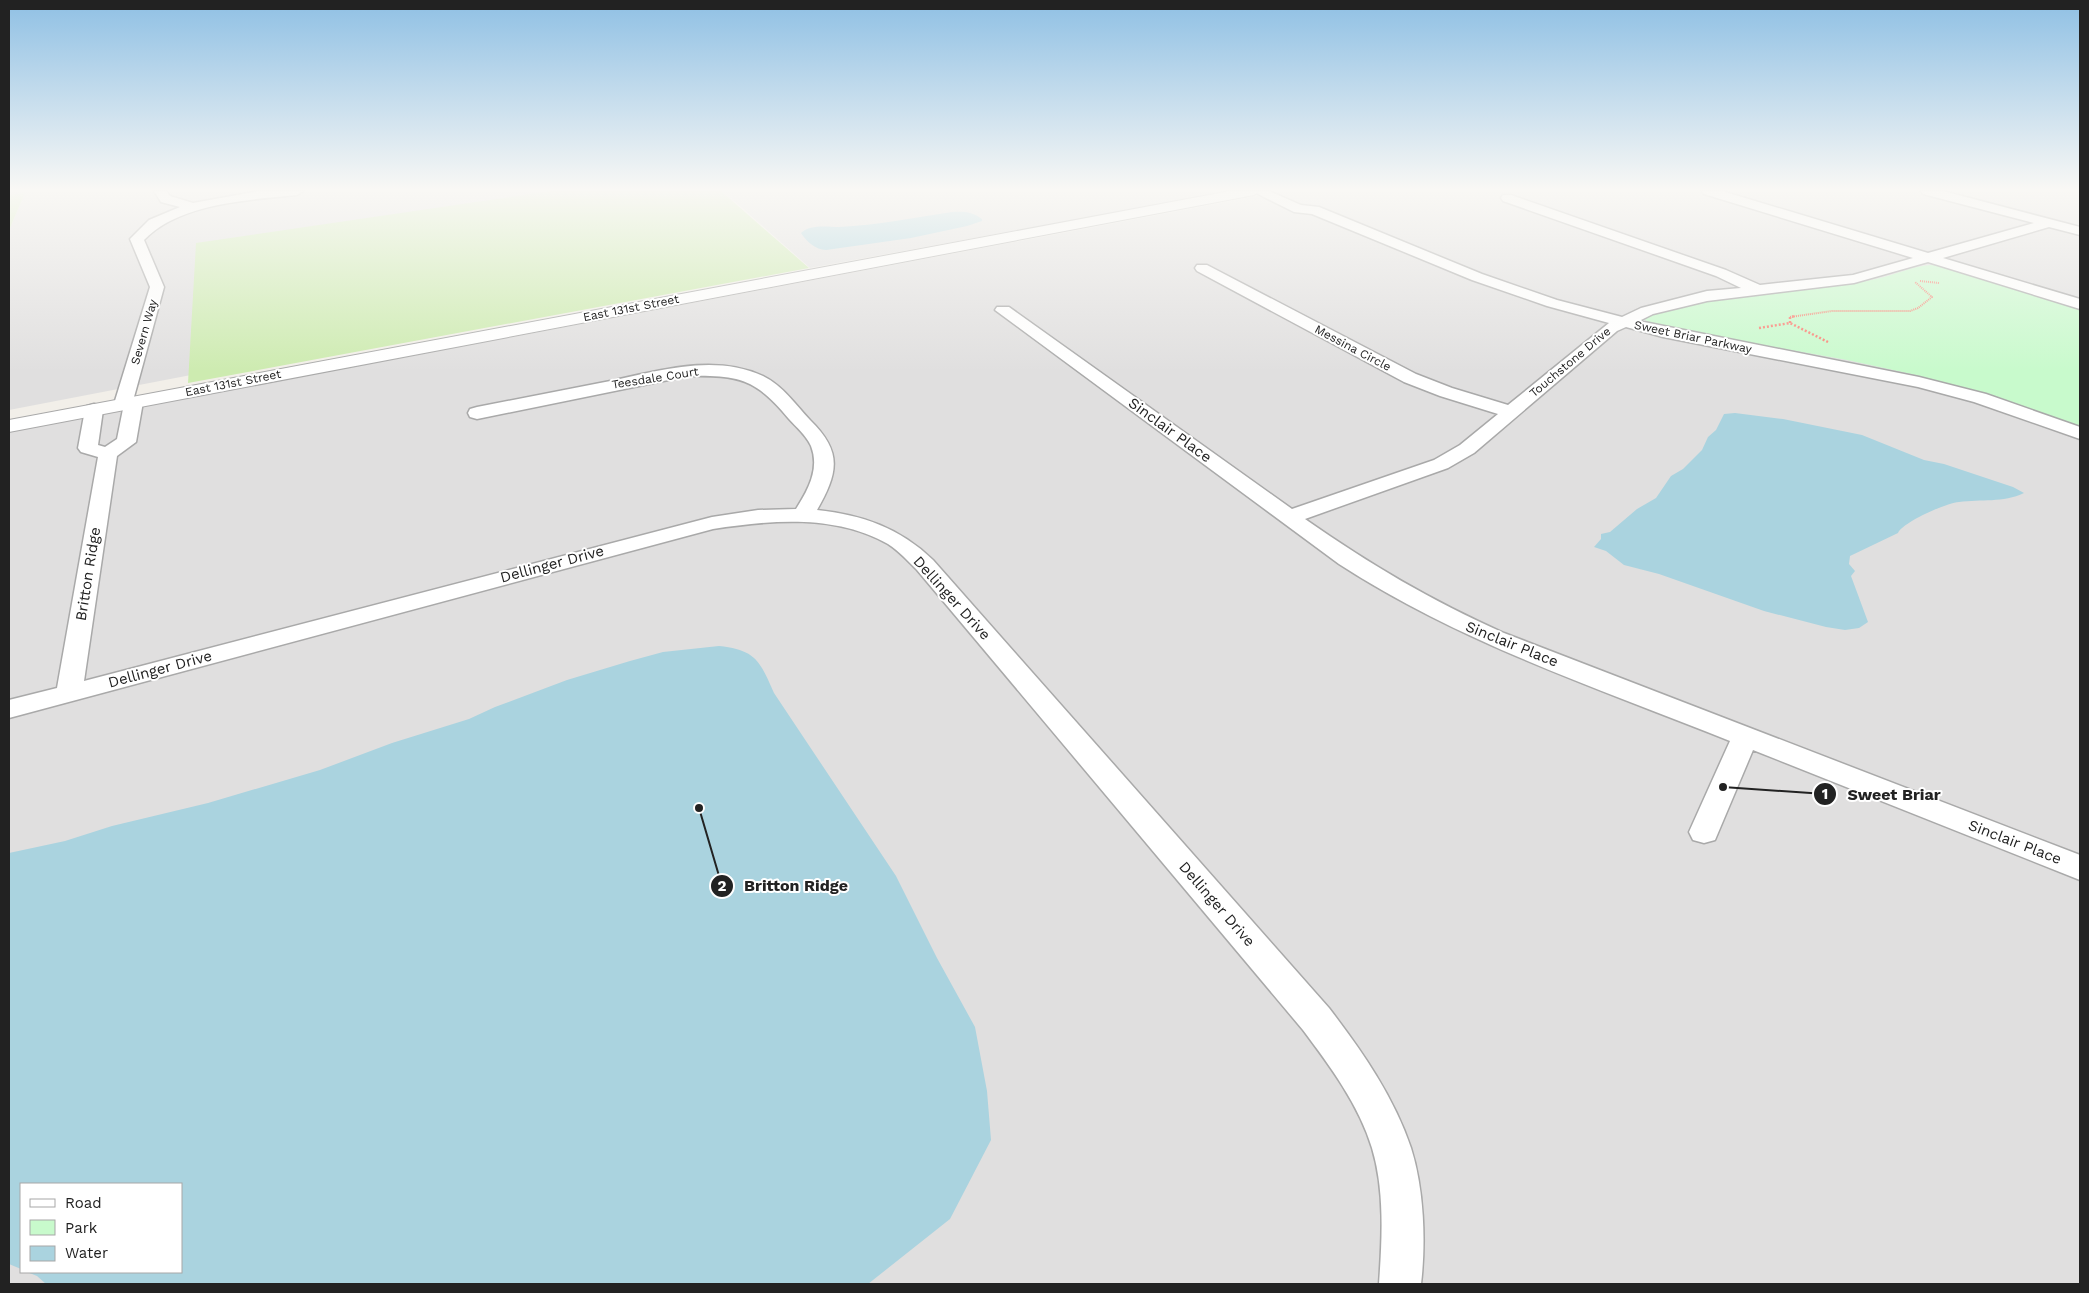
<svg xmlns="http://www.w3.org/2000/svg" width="2089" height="1293" viewBox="0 0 2089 1293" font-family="'Work Sans',sans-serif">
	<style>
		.residential { fill: #e0dfdf; fill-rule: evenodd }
		.grass { fill: #cdebb0 }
		.park { fill: #c8facc }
		.water { fill: #aad3df }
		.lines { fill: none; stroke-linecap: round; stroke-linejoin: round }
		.minor-casing { stroke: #a9a9a9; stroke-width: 3 }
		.tertiary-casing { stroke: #a9a9a9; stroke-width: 2 }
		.path-far1 { stroke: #fa8072; stroke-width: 2; stroke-dasharray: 1 1; stroke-linecap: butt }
		.path { stroke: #fa8072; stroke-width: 2.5; stroke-dasharray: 2 2; stroke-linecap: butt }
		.minor { fill: #fff; fill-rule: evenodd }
		.tertiary { fill: #fff; fill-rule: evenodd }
		.labels { text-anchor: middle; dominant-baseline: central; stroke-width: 4; stroke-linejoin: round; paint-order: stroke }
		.far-street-label { font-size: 12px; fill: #222; stroke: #fff }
		.street-label { font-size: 15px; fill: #222; stroke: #fff }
		.leader { fill: none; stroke: #222; stroke-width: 2 }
		.callout-dot { fill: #222; stroke: #fff; stroke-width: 2 }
		.mark-label { font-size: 15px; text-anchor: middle; font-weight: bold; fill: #fff }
		.callout-label { font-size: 16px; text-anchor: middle; font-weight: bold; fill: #222; stroke: #fff; stroke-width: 4; stroke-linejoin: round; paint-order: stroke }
	</style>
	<rect width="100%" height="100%" fill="#f2efe9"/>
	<!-- residential -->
	<g class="residential">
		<path d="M9,191h544l-362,184 -182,35v-180l16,-37 -16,2z"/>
		<path d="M723,191h508l-421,77z"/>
		<path d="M1284,191h796v1093h-2071v-852zM21,1184h160v88h-160z"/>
	</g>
	<!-- grass -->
	<g class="grass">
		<path d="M551,191h170l88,77 -621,115 8,-140z"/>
		<path d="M25,193l-16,37v-35z"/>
	</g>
	<!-- park -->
	<path class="park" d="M1931,265l16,2 133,41v119l-72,-26 -92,-26 -69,-15 -190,-34 -12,-6c23,-20 109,-24 141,-28 29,-3 61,-7 90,-13 19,-4 36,-13 55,-14z"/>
	<!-- water -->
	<g class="water">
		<path d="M952,212c11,-1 21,0 30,7v2l-15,5 -56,12 -85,12c-10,0 -20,-9 -25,-17 9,-9 26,-6 38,-6 38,-2 75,-9 113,-15z"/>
		<path d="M1735,413l48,6 79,16 62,25 20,4 69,23 11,6c-21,10 -43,6 -65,9 -13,1 -56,20 -61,31l-48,23 -1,8 6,7 -4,5 17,46 -9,6 -14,2 -19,-3 -62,-16 -105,-37 -35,-9 -18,-14 -12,-4 7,-8v-5l9,-2 27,-23 19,-11 15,-22 12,-7 19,-19 6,-13 8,-7 8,-16z"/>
		<path d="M719,646c37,4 41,15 55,47l122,183 41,82 38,69 12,64 4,49 -41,79 -82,65h-822l-9,-8 -10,-4h154v-88h-160v85l-12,-5v-411l56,-12 47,-15 96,-23 112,-33 72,-27 77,-24 26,-12 72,-27 63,-19 33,-9z"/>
	</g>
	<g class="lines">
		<!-- minor casing -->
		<g class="minor-casing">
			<g id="minor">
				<path d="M154,191h12l4,5 23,7 66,-12h44l-6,4c-48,5 -118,8 -153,45l20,47 -30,110 6,1 3,4 -7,40 -19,14 -33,225 628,-164 46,-7 38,-1c12,-19 24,-40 15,-63 -5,-11 -14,-18 -22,-27 -33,-40 -50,-44 -101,-43l-211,43 -7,-2 -2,-4 2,-4 7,-2c41,-8 82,-16 123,-24 52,-10 112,-31 163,-7 20,10 32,28 47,44 33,32 28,53 7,90 46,5 83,18 116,50l396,448c33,43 65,89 82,140 13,41 15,94 10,136h-42c3,-44 6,-93 -7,-136 -13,-43 -42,-82 -69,-118l-386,-460c-9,-9 -18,-19 -29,-26 -53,-30 -117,-24 -175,-15l-704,189v-18l48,-12 41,-231 -17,-5 -3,-4 7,-38 2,-4 7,-2 7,2 2,4 -5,35 7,2 12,-8 6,-30 -6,-1 -3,-4 36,-117 -20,-48 19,-19 31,-13 -19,-5z"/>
				<path d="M1252,191h17l32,14 18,2 163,67 75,26 65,17 19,-9 66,-17 34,-3 -25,-12 -213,-75 -2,-3 2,-3h8l215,75 34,15 93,-10 60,-17 -209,-64 -2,-3h20l206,62 106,-30 -111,-29 -2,-3h22l137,36v8l-31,-8 -106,31 137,41v10l-152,-47 -74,21 -147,18 -54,13 -14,7 280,56 67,17 94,33v12l-106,-37 -56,-15 -255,-50 -37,-10 -9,4 -143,122 -26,15 -143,51c66,46 125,81 199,114l576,222v25l-327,-130 -38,90 -11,3 -11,-3 -4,-8 41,-91c-133,-53 -271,-99 -391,-177l-344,-254 2,-3h12l283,202 142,-49 26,-15 38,-31 -58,-18 -36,-14 -207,-111 -2,-3 2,-3h10l209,109 36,14 56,17 101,-82 -62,-17 -75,-26 -160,-66 -18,-2z"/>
			</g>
		</g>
		<!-- tertiary casing -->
		<g class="tertiary-casing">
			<path id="tertiary" d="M1230,191h30l-6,4 -1245,237v-12z"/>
		</g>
		<!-- path-far1 -->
		<g class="path-far1">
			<path d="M1920,281l19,2"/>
			<path d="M1790,317l42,-6h78l8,-3 14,-11 -17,-15"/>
		</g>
		<!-- path -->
		<g class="path">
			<path d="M1790,323v-6l6,-1"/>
			<path d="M1759,328l31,-5 38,19"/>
		</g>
		<!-- minor -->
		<use href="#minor" class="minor"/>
		<!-- tertiary -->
		<use href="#tertiary" class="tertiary"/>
	</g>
	<!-- sky -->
	<linearGradient id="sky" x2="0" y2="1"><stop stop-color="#8fc0e4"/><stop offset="0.51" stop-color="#f9f8f5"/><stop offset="1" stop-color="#f9f8f5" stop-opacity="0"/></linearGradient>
	<rect width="2089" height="372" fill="url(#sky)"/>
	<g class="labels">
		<!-- far-street labels -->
		<g class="far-street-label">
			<text transform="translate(631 308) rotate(-11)">East 131st Street</text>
			<text transform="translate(144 332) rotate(-74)">Severn Way</text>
			<text transform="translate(1693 337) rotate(12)">Sweet Briar Parkway</text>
			<text transform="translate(1353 348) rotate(28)">Messina Circle</text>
			<text transform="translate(1570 362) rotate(-40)">Touchstone Drive</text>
			<text transform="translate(655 378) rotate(-9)">Teesdale Court</text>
			<text transform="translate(233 383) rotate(-11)">East 131st Street</text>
		</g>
		<!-- street labels -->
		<g class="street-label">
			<text transform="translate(1170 430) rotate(36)">Sinclair Place</text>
			<text transform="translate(552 564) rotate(-15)">Dellinger Drive</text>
			<text transform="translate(88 574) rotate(-81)">Britton Ridge</text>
			<text transform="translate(952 598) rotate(48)">Dellinger Drive</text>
			<text transform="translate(1512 644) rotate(22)">Sinclair Place</text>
			<text transform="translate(160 669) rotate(-15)">Dellinger Drive</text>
			<text transform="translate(2015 842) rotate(21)">Sinclair Place</text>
			<text transform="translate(1217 904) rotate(49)">Dellinger Drive</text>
		</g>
	</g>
	<!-- callouts -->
	<path class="leader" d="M1723 787L1825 794M699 808L722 886"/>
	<g class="callout-dot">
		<circle cx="1723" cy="787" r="5"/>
		<circle cx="699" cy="808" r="5"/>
		<circle cx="1825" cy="794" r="12"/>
		<circle cx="722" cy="886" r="12"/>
	</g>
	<g class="mark-label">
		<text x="1825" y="799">1</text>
		<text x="722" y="891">2</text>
	</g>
	<g class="callout-label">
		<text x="1894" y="800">Sweet Briar</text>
		<text x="796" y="891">Britton Ridge</text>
	</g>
	<!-- border -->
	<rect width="2089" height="1293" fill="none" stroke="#222222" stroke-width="20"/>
	<!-- legend -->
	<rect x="20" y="1183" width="162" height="90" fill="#ffffff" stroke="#a7a7a7"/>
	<rect x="30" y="1199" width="25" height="8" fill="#ffffff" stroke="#a7a7a7"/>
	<text x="65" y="1208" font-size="15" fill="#222222">Road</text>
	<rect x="30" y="1220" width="25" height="15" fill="#c8facc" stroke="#a7a7a7"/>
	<text x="65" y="1233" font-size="15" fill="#222222">Park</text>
	<rect x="30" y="1246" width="25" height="15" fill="#aad3df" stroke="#a7a7a7"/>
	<text x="65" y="1258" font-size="15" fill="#222222">Water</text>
</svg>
